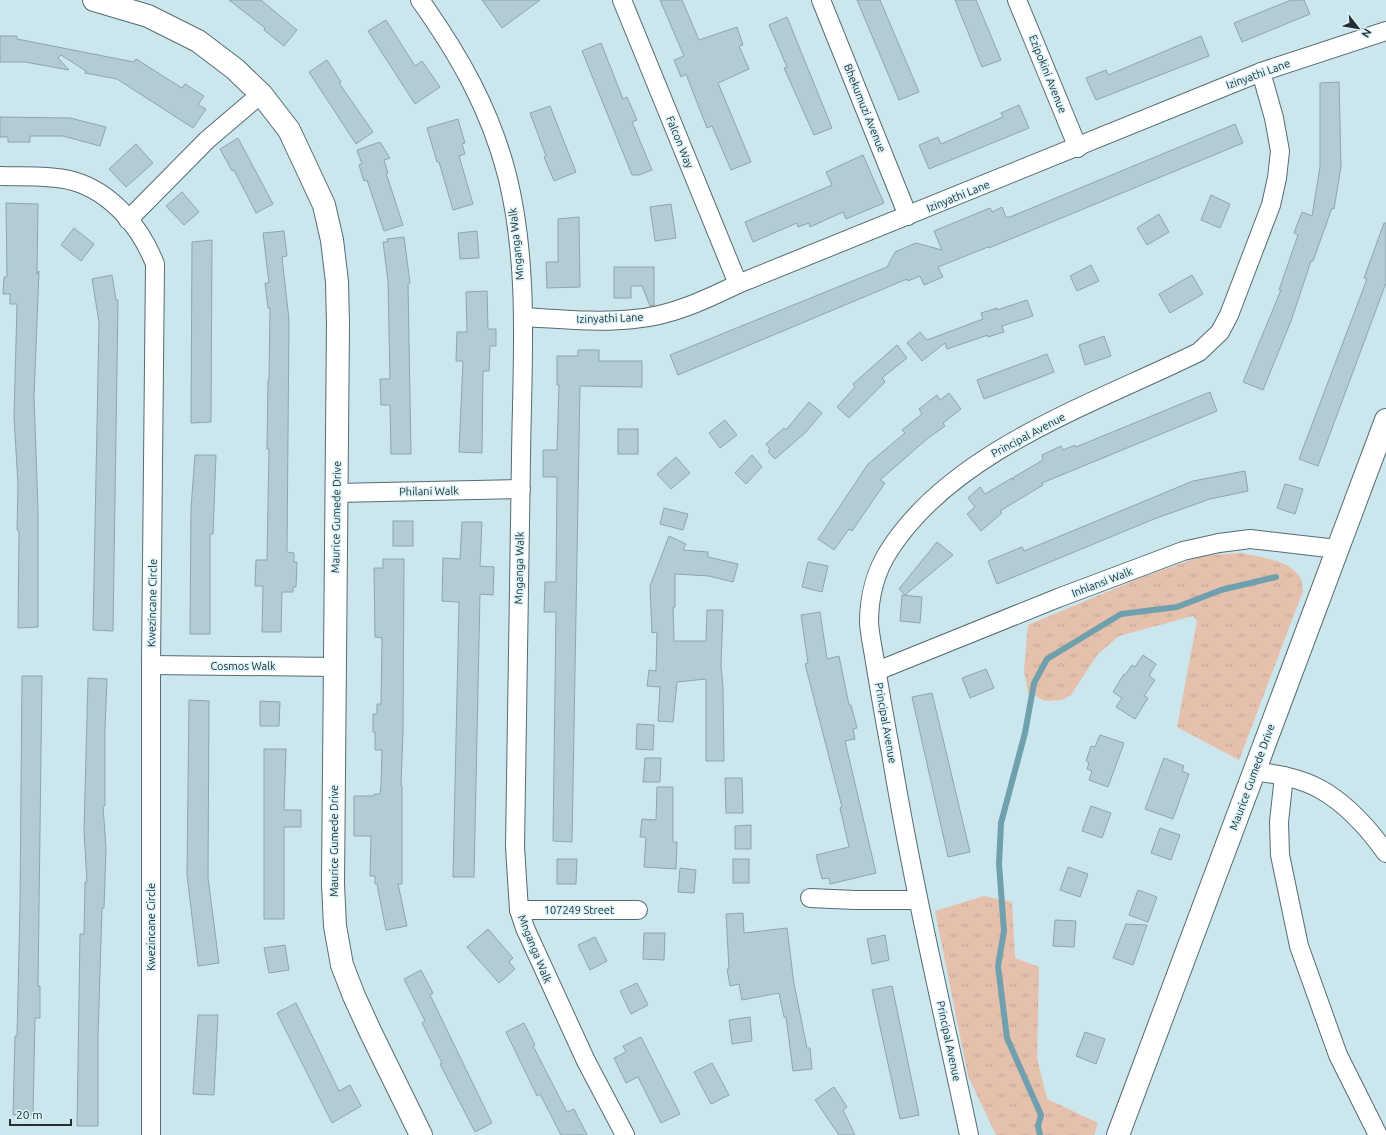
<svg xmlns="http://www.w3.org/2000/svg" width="1386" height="1135" viewBox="0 0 1386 1135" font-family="Ubuntu,sans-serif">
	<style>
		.grass { fill: url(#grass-tufts) }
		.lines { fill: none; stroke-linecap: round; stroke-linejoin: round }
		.stream { stroke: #6ea0ae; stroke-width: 6 }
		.building { fill: #b3ccd3; stroke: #8da6ad }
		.street-casing { stroke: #556c73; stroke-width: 20 }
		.secondary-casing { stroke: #556c73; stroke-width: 24 }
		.street { stroke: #fff; stroke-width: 18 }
		.secondary { stroke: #fff; stroke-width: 22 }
		.labels { text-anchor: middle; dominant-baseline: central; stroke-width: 3; stroke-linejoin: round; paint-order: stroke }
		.street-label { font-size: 11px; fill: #252f32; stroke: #d9f3fb }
	</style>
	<defs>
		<pattern id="grass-tufts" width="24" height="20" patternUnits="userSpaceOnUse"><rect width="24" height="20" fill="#e5c0ac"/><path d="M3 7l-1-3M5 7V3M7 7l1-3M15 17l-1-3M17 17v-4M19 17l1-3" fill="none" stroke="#c4a594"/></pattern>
	</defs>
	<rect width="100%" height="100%" fill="#cce6ed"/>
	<!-- grass -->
	<g class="grass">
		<path d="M1240,553c19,4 50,6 61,26 1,3 1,9 2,12l-64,169 -62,-33 20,-106 -4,-5 -74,20 -22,19 -26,40 -10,5 -16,1 -17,-9 -4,-21 4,-46 112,-47 62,-22z"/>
		<path d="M984,896l28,6 3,56 24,9 -2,91 10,41 51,24 -4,12h-98l-28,-59 -33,-165z"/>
	</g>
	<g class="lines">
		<!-- stream -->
		<path class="stream" d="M1040,1135l-2,-9 3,-11 -34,-77 -9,-72 6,-35 -5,-67 2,-41 24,-90 9,-50 13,-24 74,-45 56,-7 44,-17 55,-13"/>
	</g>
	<!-- building -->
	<g class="building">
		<path d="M229,0h32l36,30 -13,16 -20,-16 1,-2z"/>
		<path d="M482,0h58l-38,28z"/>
		<path d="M660,0h22l17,40 38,-13 6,18 -4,1 10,23 -31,14 33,79 -20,8 -19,-44 -5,2 -21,-54 -5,3 -7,-17 10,-4z"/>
		<path d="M857,0h23l39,92 -20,8z"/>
		<path d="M955,0h21l25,60 -19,7z"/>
		<path d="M1291,0h13l6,14 -68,28 -8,-19z"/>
		<path d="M787,17l45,111 -18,7 -30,-67 3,-1 -18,-42z"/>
		<path d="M386,20l29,46 7,-5 18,26 -25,17 -47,-73z"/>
		<path d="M0,36h17v3l117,23 2,-3 46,29 3,-4 19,12 -6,9 8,4 -13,19 -76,-49 -32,-6 1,-2 -25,-16 -3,3 11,12 -44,-8h-25z"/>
		<path d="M1201,36l8,20 -113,44 -10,-22 20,-8 2,5z"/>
		<path d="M601,43l22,56 4,-2 10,23 -5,2 20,48 -13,5h-7l-50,-124z"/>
		<path d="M327,60l14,22 -2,1 34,49 -17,12 -47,-72z"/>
		<path d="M1339,82l2,85 -7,42 -2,-1 -19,53h-2l-20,60 -28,69 -20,-8 38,-92h-2l19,-55 -4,-2 8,-21 10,4 8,-49v-84z"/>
		<path d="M1019,105l10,23 -100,41 -10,-24 19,-8 3,7 62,-27 -2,-4z"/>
		<path d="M550,106l26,66 -22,9 -10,-24 2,-1 -16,-43z"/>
		<path d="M0,117l70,1 36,9 -6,19 -37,-10h-33v6h-22v-5h-8z"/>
		<path d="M458,119l7,24 -3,1 3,10 -6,2 14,48 -20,6 -14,-48h-2l-10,-34z"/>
		<path d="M1235,124l8,19 -254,105 -1,-1 -50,20 5,10 -19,8 -4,-9 -12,5 -1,-2 -229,96 -8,-20 217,-88 8,-15 21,-9 26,7 -8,-19 56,-23 2,4 10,-5 4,10h4z"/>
		<path d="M238,138l35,66 -17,9 -22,-43 -2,1 -12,-22z"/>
		<path d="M380,142l10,16 -6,2 4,13h-2l17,52 -19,6 -17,-51 -3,1 -5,-16 3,-1 -5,-14z"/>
		<path d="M136,144l17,19 -27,24 -17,-18z"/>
		<path d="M863,155l21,48 -38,16 -3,-7 -33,15 -1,-4 -11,4 -1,-4 -44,19 -8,-20 87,-37 -6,-13z"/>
		<path d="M182,192l17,20 -15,13 -18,-19z"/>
		<path d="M1211,195l19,9 -10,24 -19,-8z"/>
		<path d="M6,203l32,1 -1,70 2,-3 -5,126 4,112v118l-20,1 1,-97 -2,-1 1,-45 -4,-68 3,-113h-7v-10h-7l1,-17h3z"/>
		<path d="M671,204l5,34 -21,3 -5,-34z"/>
		<path d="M1159,214l10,18 -22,13 -10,-17z"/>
		<path d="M579,217l1,70 -33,1 -1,-26h12v-43z"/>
		<path d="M1384,223h2v60l-68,183 -19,-7 68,-180 -3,-1z"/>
		<path d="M74,228l20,16 -13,17 -20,-16z"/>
		<path d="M284,231l3,25 -5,1 7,63 -2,232 7,1v9h3l-1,25h-3v5h-11l-1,40h-19l1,-46h-8l1,-26h11l2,-111h-2l1,-69h1l1,-72h-2l-3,-25h4l-6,-50z"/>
		<path d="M477,231l2,27 -19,1 -2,-26z"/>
		<path d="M404,237l6,46 -2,1 3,170h-20l-1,-49h-9l-1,-26h10l-2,-98 -5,-39h5l-1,-3z"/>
		<path d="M212,240l-1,182 -20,1 1,-181z"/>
		<path d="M1091,265l8,16 -22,10 -7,-15z"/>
		<path d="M614,267h40v38l-4,1 -8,-20h-11v12h-17z"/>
		<path d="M112,275l4,25h2l-5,331 -20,-1 6,-308 -7,-43z"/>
		<path d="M1192,275l11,19 -33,19 -11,-19z"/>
		<path d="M487,291l1,38h8v17h-6l-1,25h-6l-1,82 -23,-1 4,-91h-7l1,-29h10l-1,-40z"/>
		<path d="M1027,300l6,16 -31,10 2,6 -16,5v-2l-41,14 -2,-6 -23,18 -15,-18 13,-11 7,8 56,-21 -2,-6 16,-5v2z"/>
		<path d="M1104,336l7,20 -26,9 -6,-20z"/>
		<path d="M897,345l10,13 -25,20 3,4 -36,36 -12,-11 18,-20 -2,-3z"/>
		<path d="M578,350h21v11h43v26l-62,-1 -8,456 -19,-1 3,-229h-12l1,-30h11l1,-105h-14v-27h14l2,-65h-2v-29h21z"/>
		<path d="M1047,354l7,18 -70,27 -7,-19z"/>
		<path d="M1210,392l7,19 -175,72 1,2 -43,26 2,2 -21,18 -14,-17 8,-7 -7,-9 12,-11 5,7 27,-16 1,2 1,-3 29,-17 -1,-5 19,-9 2,4 12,-5 1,2z"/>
		<path d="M949,393l12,16 -18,14 2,3 -18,13 -47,41 5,3 -33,48 -3,-2 -15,21 -16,-11 50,-75 37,-31 -3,-3 20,-16 -3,-5 18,-14 3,5z"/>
		<path d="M809,402l13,11 -16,19 -31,27 -7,-7 2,-3 -4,-5 18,-16 2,2z"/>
		<path d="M725,420l12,15 -17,13 -11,-15z"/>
		<rect x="618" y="429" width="20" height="25"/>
		<path d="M195,455h21l-3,79h-3v100h-20l1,-126z"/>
		<path d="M752,455l10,12 -16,17 -11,-11z"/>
		<path d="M676,457l14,16 -19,16 -14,-15z"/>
		<path d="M1245,471l3,20 -38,8 -56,20 -157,65 -9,-23 34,-14 2,4 169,-70z"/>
		<path d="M1285,484l18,5 -8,25 -18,-6z"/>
		<path d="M664,508l24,6 -5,16 -23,-6z"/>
		<rect x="393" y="521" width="20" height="25"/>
		<path d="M462,522h20l-2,44 14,1 -1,28 -13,-1 -6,283h-21l6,-275 -17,-1 1,-43 17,1z"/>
		<path d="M669,536l17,8 -3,6 25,2v5l30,7 -5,18 -24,-6 -34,-2v33h-2l1,34h32l1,-31h16l-2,56 2,21 1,74h-18v-82l-29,3 -4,40 -15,-1 2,-34 -13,-1 2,-16 7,1 1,-39 -5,1 -2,-47z"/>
		<path d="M937,542l16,13 -48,40 -6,-6z"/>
		<path d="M383,559h21l-1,173 -2,54h1v98h-4l9,42 -21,4 -9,-46h-2v-8h-5l1,-40h-17v-40h20v-2h6l1,-8 1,-36h-7v-18h-2v-18h4v-10h4l1,-66 -7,-1 -1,-69h9z"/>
		<path d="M808,562l20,4 -6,26 -20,-5z"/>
		<path d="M902,595l20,2 -2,26 -20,-2z"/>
		<path d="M820,612l7,47 12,-3 10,49h2l6,23 -4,1 2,10 -10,2 31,132 -46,11 -1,-6 -7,1 -6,-24 33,-8 -9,-39 2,-1 -37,-143 3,-1 -7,-48z"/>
		<path d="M1143,655l13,9 -7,12 6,4 -11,16 4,2 -13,21 -19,-12 6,-9 -9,-6 11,-18 1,1 7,-10 3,2z"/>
		<path d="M986,669l8,19 -24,10 -8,-20z"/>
		<path d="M22,676h20l-4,310h2v32h-5l-2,97h-20l2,-79h2l3,-130z"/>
		<path d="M88,678l19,1 -2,50v77h-2l3,42 -2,60h-2l-4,129v89h-21l3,-192h4l1,-52h2l-3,-51z"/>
		<path d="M932,693l38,159 -22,5 -36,-160z"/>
		<path d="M189,700l20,1 -1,177 11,85 -21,3 -11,-91z"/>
		<path d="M260,701l20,1 -1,24h-19z"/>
		<path d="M637,724l17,1 -1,25 -17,-1z"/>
		<path d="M1100,735l24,8 -16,44 -19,-7 3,-9 -5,-2 2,-6 -3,-2 5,-15 4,1z"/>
		<path d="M264,749h22l-2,61h17v17h-17v92h-20z"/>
		<path d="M645,758h16l-1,24h-17z"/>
		<path d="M1164,758l20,8 -2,5 7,3 -16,45 -28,-10z"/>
		<path d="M725,778h17l1,35h-17z"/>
		<path d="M657,787h16v55h4l-1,27 -32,-2 2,-30h-6l2,-18 14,1z"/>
		<path d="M1091,806l20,7 -9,25 -20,-7z"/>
		<path d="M751,825v24h-16v-23z"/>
		<path d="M1160,828l20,7 -9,25 -20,-7z"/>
		<path d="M557,859h20l-1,25h-19z"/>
		<rect x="733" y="859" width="16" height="24"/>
		<path d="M1068,867l20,7 -8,23 -20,-7z"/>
		<path d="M680,868l16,2 -2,23 -16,-1z"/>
		<path d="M1138,890l19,7 -9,25 -19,-7z"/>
		<path d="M743,913l1,20 43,-5 7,56 13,64h3l2,21 -19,2 -7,-54h-2l-5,-24 -37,7 -3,-16 -9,2 -3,-17h2l-3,-55z"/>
		<path d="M1055,920l21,1 -2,26 -21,-1z"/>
		<path d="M1126,924l21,1 -14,40 -20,-7z"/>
		<path d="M488,929l25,29 -4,4 6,7 -16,14 -32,-36z"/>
		<path d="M644,933h21l-1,27 -21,-1z"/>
		<path d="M885,935l4,25 -17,4 -5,-25z"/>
		<path d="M595,937l12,24 -17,9 -12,-25z"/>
		<path d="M285,945l4,25 -20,3 -5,-25z"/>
		<path d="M421,970l12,23 -3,2 62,128 -17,9 -35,-68 2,-1 -20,-40 3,-2 -21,-42z"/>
		<path d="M637,983l11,22 -17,9 -11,-23z"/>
		<path d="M892,986l27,129 -19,4 -28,-129z"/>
		<path d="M296,1003l43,88 11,-6 11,21 -29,17 -55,-110z"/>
		<path d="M198,1015h20l-4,80 -21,-1z"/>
		<path d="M750,1017l2,24 -20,3 -3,-24z"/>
		<path d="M524,1023l11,22 -2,1 34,66 7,-3 13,26h-26l-21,-41 -3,2 -31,-64z"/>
		<path d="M1085,1032l20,7 -9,25 -20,-8z"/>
		<path d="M641,1037l39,77 -19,9 -23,-46 -12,6 -12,-25 12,-6 -3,-6z"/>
		<path d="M712,1063l17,32 -18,9 -17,-32z"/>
		<path d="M834,1087l13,20 -4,3 12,25h-16l-24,-35z"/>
	</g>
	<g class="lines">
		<!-- street casing -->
		<g class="street-casing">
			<g id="street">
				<path d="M420,0c39,55 70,109 87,175 23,92 15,189 14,283 -2,130 -4,259 -6,389l4,63 6,18 61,133 39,74"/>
				<path d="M622,0l116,284"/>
				<path d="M821,0l87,216"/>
				<path d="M1017,0l61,148"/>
				<path d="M0,176c24,1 50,-1 73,5 39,11 68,47 82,83l-4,401v470"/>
				<path d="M128,220l79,-80 48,-41 7,-4"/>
				<path d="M523,317c37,2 74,6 111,2 37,-3 71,-19 104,-35l523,-212 125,-41"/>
				<path d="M336,493l185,-4"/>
				<path d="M151,665l184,2"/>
				<path d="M877,671l181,-73 125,-47 36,-8 31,-4 87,10"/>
				<path d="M1254,771c22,3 46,7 66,18 25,14 49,40 66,64"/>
				<path d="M1284,776l-5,46 1,33 19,91 39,109 40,80"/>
				<path d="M810,898l45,2h63"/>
				<path d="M519,910h119"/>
				<path d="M969,1135c-27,-127 -57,-254 -78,-382 -6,-31 -11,-61 -16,-91 -2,-13 -5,-26 -6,-39 0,-26 7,-53 21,-74 65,-100 206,-146 309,-197l21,-20 9,-17 42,-110 6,-27 3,-27 -6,-33 -13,-46"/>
			</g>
		</g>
		<!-- secondary casing -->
		<g class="secondary-casing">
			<g id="secondary">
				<path d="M94,0l54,16 50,25 37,28 27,26 27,35 35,75 8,35 5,42 1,42 -5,560 2,42 7,39 12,31 16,35 51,104"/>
				<path d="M1118,1135l268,-715"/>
			</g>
		</g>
		<!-- street -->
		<use href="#street" class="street"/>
		<!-- secondary -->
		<use href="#secondary" class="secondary"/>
	</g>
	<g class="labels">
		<!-- street labels -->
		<g class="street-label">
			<text transform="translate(1048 74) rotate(68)">Ezipokini Avenue</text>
			<text transform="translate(1258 74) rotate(-20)">Izinyathi Lane</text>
			<text transform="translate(865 108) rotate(68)">Bhekumuzi Avenue</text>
			<text transform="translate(680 142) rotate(68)">Falcon Way</text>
			<text transform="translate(958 196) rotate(-22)">Izinyathi Lane</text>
			<text transform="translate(516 244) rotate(-96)">Mnganga Walk</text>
			<text transform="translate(610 318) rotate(-2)">Izinyathi Lane</text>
			<text transform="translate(1028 435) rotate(-28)">Principal Avenue</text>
			<text transform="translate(429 491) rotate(-1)">Philani Walk</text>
			<text transform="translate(336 517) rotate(-89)">Maurice Gumede Drive</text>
			<text transform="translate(519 568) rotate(-89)">Mnganga Walk</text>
			<text transform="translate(1102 582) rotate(-21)">Inhlansi Walk</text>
			<text transform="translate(152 603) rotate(-89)">Kwezincane Circle</text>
			<text x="243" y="666">Cosmos Walk</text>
			<text transform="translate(886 723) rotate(80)">Principal Avenue</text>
			<text transform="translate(1252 777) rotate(-70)">Maurice Gumede Drive</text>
			<text transform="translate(334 841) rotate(-90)">Maurice Gumede Drive</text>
			<text x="579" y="910">107249 Street</text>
			<text transform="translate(151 927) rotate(-90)">Kwezincane Circle</text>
			<text transform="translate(535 949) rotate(68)">Mnganga Walk</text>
			<text transform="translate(949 1041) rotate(78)">Principal Avenue</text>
		</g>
	</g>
	<!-- north arrow -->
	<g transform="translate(1358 28) rotate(121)" stroke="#d9f3fb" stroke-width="3" paint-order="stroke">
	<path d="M0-3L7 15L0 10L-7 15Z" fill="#252f32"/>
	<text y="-6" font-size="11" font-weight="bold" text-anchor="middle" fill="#252f32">N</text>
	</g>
	<!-- scale -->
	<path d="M10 1119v6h61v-6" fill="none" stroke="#252f32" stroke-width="2"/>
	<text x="16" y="1119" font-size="12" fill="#252f32" stroke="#d9f3fb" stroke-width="3" paint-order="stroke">20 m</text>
</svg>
